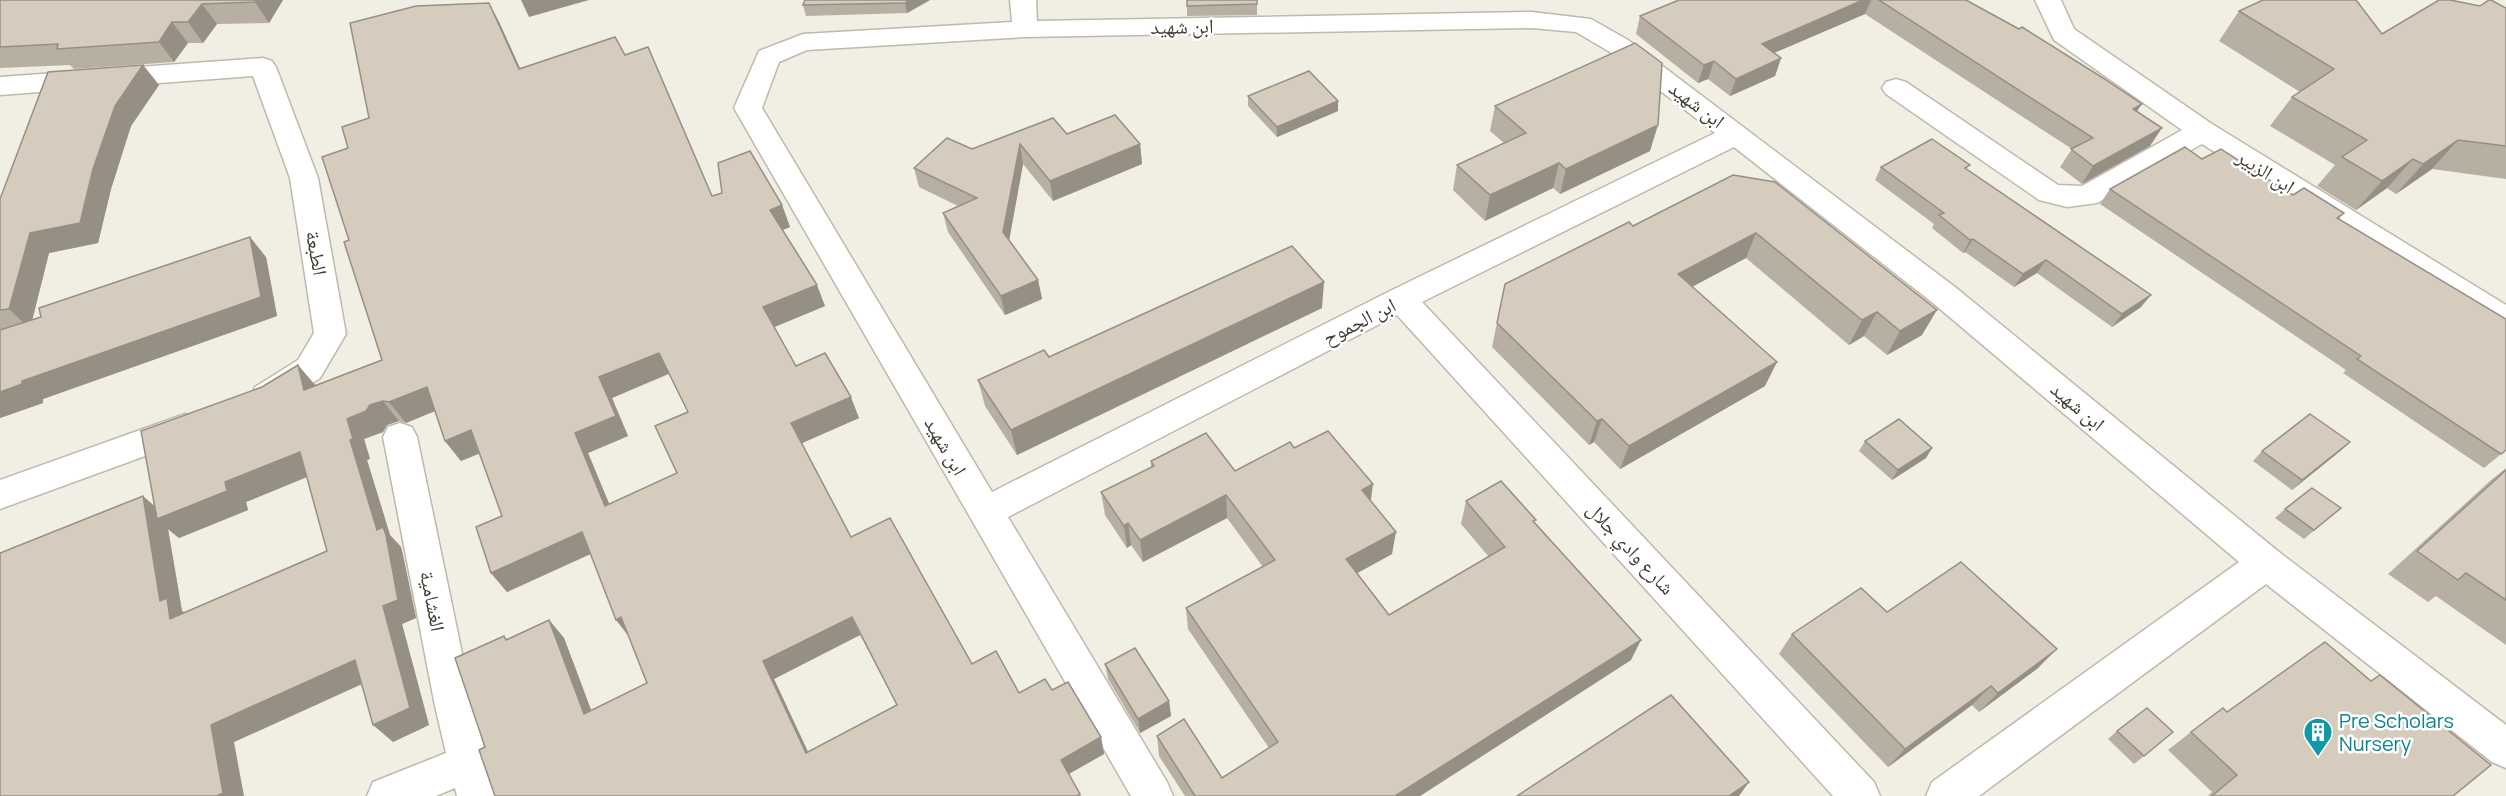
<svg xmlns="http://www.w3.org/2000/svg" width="2506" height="796" viewBox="0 0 2506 796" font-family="Manrope,'Noto Naskh Arabic',sans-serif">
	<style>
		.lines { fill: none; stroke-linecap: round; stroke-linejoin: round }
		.minor-casing { stroke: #c0b8aa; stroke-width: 3 }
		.minor { fill: #fff; fill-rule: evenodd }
		.wall { fill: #b8afa3; fill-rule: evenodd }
		.shaded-wall { fill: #968f84 }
		.building { fill: #d6ccbd; stroke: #968f84; stroke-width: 1.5; fill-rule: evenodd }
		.labels { text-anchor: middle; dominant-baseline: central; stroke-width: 5; stroke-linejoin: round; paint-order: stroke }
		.street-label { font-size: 20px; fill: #433e34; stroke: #fff }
		.culture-label { font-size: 20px; fill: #0d838f; stroke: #fff; text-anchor: start }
	</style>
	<rect width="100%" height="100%" fill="#f1eee4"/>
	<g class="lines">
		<!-- minor casing -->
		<g class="minor-casing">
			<g id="minor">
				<path d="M1010,0h26l1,21 495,-9 59,7 37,21 327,247 324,265 227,173v43l-14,-6 -226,-178 -287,212h-53l6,-14 307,-220 -306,-259 -199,-156 -312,155 452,480 6,14h-47l-436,-481 -389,202 159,265 6,14h-42l-397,-688 25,-57 44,-17 209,-12zM1532,28l44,4 34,20 105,81 -325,158 -398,201 -230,-384 17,-46 28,-12 218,-13z"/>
				<path d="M2035,0h26l13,29 138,95 294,181v27l-11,-4 -293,-184 -105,59 -30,4 -28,-7 -153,-106 -4,-6 4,-6 10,-3 10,3 152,103 24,1 100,-56 -128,-90z"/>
				<path d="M263,58l9,3 4,6 42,111 28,156 -26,44 -41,27 -12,4 -12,-4 -4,-9 4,-9 43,-27 16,-27 -24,-155 -37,-102 -253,19v-18z"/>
				<path d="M185,414l12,3 5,10 -5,10 -197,72v-29z"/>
				<path d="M400,423l12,4 5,10 56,269 24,90h-40l-2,-8 -19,8h-69l6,-14 73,-29 -11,-47 -52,-269 5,-10z"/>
			</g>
		</g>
		<!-- minor -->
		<use href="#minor" class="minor"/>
	</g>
	<!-- wall -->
	<g class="wall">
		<path d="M0,0h283l-14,23 -52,1 -14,19h-15l-14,19 -100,7 -4,-4 -70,3z"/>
		<path d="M930,0l-23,13 -101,3 -3,-11z"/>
		<path d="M1187,0h70v15l-70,1z"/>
		<path d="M1679,0h287l171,111 13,35 -68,38 -22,-17 12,-18 -207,-135 -91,39 7,5 -6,18 -45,20 -22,-17 -10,4 -62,-49 4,-18z"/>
		<path d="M489,3l11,21 20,44 105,-13 87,141 70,9 8,22 -8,3 43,76 -51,21 22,39 63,52 -57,25 49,94 121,127 47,29 33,-3 49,47 3,17 -35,20 12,22h-586l-10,-49 19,-111 4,4 41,-20 15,18 27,72 56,-27 -18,-46 -39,-83 -83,38 -16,-19 11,-57 -23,-63 -18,8 -16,-20 -10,-30 -29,12 -7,-2 -12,4 -4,7 -19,7 6,20 -3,1 23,75 11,12 2,8 13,63 -14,6 27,101 -36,17 -31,-58 -128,58 -234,54 154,-291 161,-120 67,-25 -33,-120 -1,-92 21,-30zM669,374l19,38 -11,61 -68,31 -21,-51 40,-17 -16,-38zM307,477l20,74 -143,61 -2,-1 -14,-82 11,9 69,-28 -2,-8zM860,635l37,70 -89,47 -34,-73z"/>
		<path d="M2480,6l26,2v171l-74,-10 -36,25 -9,-6 -31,22 -39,-24 18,-21 -65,-39 22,-29 8,-5 -81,-51 20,-30 143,23z"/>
		<path d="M143,65l16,20 -28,41 -20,63 -13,54 -49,10 -17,67 234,-63 11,59 -234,83v4l-43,15v-219z"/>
		<path d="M1248,96l90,5v10l-61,26 -29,-31z"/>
		<path d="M1495,106l155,45 -90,43 -7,-6 -68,33 -32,-31 4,-25 47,-22 -14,-12z"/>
		<path d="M1067,134l73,10 2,20 -89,37 -30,-37 -14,76 29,40 4,19 -37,16 -57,-83 -5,-19 15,-7 -39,-19 -5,-19 58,-19z"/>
		<path d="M2202,159l91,36 51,18 -5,6 167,231 -22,18 -141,-95 3,-3 -246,-166 10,-15z"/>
		<path d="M1881,167l86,2 174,138 -29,20 -75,-54 -23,14 -49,-35 -2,1 -31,-25 2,-4 -59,-44z"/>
		<path d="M1733,175l189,160 -35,20 -23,-19 -15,9 -103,-87 -54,29 73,99 -145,83 -26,-27 -5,3 -97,-98 13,-63 128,-58z"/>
		<path d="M1322,308l-305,147 -32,-49 -7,-26 71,-23z"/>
		<path d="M1865,441l67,7 -6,10 -34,22 -33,-29z"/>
		<path d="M2350,442l-11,10 -47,38 -39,-29 9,-10z"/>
		<path d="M1294,448l77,54 21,52 -35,19 32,42 100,-58 -28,-33 5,-23 69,22 96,137 -211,136h-235l-26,-40 -2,-20 65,42 47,-30 -81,-119 -2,-21 77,-41 -36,-49 -84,44 -12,-17 -4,3 -22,-33 -4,-23 50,-25v-6l84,10z"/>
		<path d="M2506,468v177l-70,-49 -8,6 -40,-28 102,-93z"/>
		<path d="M2341,508l-37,31 -29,-21 10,-9z"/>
		<path d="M1792,634l246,34 -59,44 -7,-7 -84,62 -109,-113z"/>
		<path d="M1105,664l64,37 2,15 -31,17 -32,-54z"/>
		<path d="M2227,712l225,84h1h-245l4,-4 -44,-42 23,-18z"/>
		<path d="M2117,731l27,25 -10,8 -26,-25z"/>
	</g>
	<!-- shaded-wall -->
	<g class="shaded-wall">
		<path d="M257,0h26l-14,23 -14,-21z"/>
		<path d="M521,0h68l-60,17z"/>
		<path d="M910,0h20l-23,13 -2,-10z"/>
		<path d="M1863,0h8l-6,14 -110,47 7,-17z"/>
		<path d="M489,3l11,21 30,67 -11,-22z"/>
		<path d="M202,4l15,20 -14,19 -15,-21z"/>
		<path d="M172,22l16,21 -14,19 -15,-20z"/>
		<path d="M1781,58l-6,18 -45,20 6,-17z"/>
		<path d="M1714,61l-6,18 -10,4 6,-18z"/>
		<path d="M143,65l16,20 -28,41 -20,63 -13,54 -49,10 -19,76 -21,-20 21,-76 63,-64 22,-63z"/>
		<path d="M1338,101v10l-61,26v-10z"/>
		<path d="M2142,104l-12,17 3,-12z"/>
		<path d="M1658,125l-8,26 -90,43 6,-25z"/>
		<path d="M2162,128l-12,18 -68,38 11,-18z"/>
		<path d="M2458,140l-26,29 -36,25 27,-30z"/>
		<path d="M1020,144l3,20 -16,88 -4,-20z"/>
		<path d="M1140,144l2,20 -89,37 -3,-20z"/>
		<path d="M2413,159l-26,29 -31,22 26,-29z"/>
		<path d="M1559,163l-6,25 -68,33 5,-26z"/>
		<path d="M782,205l8,22 -12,5 -8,-22z"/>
		<path d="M1756,233l-10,25 -77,41 9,-25z"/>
		<path d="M250,237l16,20 11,59 -234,83v4l-43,15v-26l22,-11z"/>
		<path d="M1973,239l-8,13 -2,1 7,-13z"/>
		<path d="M2046,260l-9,13 -23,14 9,-13z"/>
		<path d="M1038,280l4,19 -37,16 -4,-19z"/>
		<path d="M1324,282l-2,26 -305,147 -6,-25z"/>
		<path d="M817,285l8,21 -53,22 -9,-21z"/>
		<path d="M2151,295l-10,12 -29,20 10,-13z"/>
		<path d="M1937,310l-15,25 -35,20 13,-24z"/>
		<path d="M1877,312l-13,24 -15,9 13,-25z"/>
		<path d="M659,353l11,20 -58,25 16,38 -40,17 30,72 -13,-19 -30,-73 24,-56z"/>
		<path d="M1777,362l-12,24 -145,83 9,-23z"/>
		<path d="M298,365l18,21 -12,4z"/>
		<path d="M427,387l15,21 -36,15 -17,-21z"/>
		<path d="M851,397l8,21 -59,26 -9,-21z"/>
		<path d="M383,401l16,20 -12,4 -4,7 -19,7 6,20 -3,1 23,75 11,12 2,8 13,63 -14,6 27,101 -36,17 -20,-17 10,-119 -6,-76 -27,-90 -3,-21 23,-14z"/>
		<path d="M1602,419l-8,23 -5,3 8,-24z"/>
		<path d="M471,430l15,21 -25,10 -16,-20z"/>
		<path d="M2350,442l-11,10 -47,38 10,-10z"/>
		<path d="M1932,448l-6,10 -34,22 6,-10z"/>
		<path d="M300,452l19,20 -73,30 2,8 -69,28 -11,-9 14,82 8,6 -20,2 -10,-18 -17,-105 23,20 59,-34z"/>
		<path d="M1373,484l-3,23 -8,-17z"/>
		<path d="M1226,495l1,23 -84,44 -3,-22z"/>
		<path d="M1128,523l3,22 -4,3 -3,-22z"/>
		<path d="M582,532l13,20 -88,40 -16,-19z"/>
		<path d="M1396,532l-4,22 -49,27 3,-22z"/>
		<path d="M621,617l9,21 -14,-18z"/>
		<path d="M852,617l8,18 -86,44 42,90 -10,-16 -43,-92z"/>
		<path d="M549,620l15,18 35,93 -15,-17z"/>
		<path d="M1641,640l-10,20 -211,136h-25z"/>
		<path d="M2057,649l-19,19 -59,44 19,-19z"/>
		<path d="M355,660l20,18 -141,64 10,54h-27l-6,-71z"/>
		<path d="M1991,686l-19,19 -84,62 17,-18z"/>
		<path d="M1169,701l2,15 -31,17 -2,-14z"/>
		<path d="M1101,737l3,17 -39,22 -4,-16z"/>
		<path d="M1749,782l-10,14h-10z"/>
	</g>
	<!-- building -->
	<g class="building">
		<path d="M0,0h257l-2,2 -53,2 -14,18h-16l-13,20 -102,7 1,-5 -58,3z"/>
		<path d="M805,0h105l-5,3 -102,2z"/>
		<path d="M1187,0h70v4l-70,2z"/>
		<path d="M1679,0h184l-101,44 19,14 -45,21 -22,-18 -10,4 -64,-49z"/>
		<path d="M1879,0h87l53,29 3,-2 81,51 39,26 -9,5 29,19 -69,38 -22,-17 22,-11z"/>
		<path d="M2263,0h93l26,34 57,-34h11l30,6 9,-6h2l15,8v138l-48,-6 -35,24 -10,-5 -31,22 -40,-24 25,-17 -75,-43 42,-28 -95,-58z"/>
		<path d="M489,3l30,66 96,-32 10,18 23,-8 64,149 10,-3 -4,-30 32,-12 32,54 -12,5 47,75 -54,22 33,59 29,-13 26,44 -60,26 60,114 39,-19 82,146 24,-13 23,42 26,-14 7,11 16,-8 33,55 -40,23 19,34 -3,2h-582l-16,-46 6,-3 -30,-89 49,-22 2,4 43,-20 35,94 63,-31 -26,-66 -5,3 -34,-88 -91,41 -15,-46 26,-11 -31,-86 -26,11 -18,-54 -38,15 -6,-1 -13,4 -4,6 -19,8 6,20 -3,1 27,90 6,-3 3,8 12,65 -15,6 27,102 -37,17 -18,-65 -144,65 12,68 -6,3h-217v-243l143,-57 17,105 7,-3 3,21 157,-68 -27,-99 -75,30 2,9 -70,28 -16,-88 121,-44 36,-22 6,25 78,-30 -38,-118 5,-2 -27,-83 26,-9 -6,-21 27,-9 -19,-95 66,-17zM659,353l29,59 -33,14 22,47 -72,33 -30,-73 41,-17 -17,-39zM852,617l45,88 -91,48 -43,-92z"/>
		<path d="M1635,43l27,20 -4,62 -92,44 -7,-6 -69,32 -33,-30 69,-32 -31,-27z"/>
		<path d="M143,65l-28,41 -22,63 -13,54 -50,10 -21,76 -9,1v-111l48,-127z"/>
		<path d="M1309,71l29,30 -61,26 -29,-31z"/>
		<path d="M1115,115l25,29 -90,37 -30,-37 -17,88 35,48 -37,16 -58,-83 34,-15 -63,-30 33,-30 25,11 81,-31 14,16z"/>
		<path d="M1932,139l38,26 -5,3 186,127 -29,19 -76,-54 -23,14 -50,-35 -3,1 -31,-25 5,-2 -63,-46z"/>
		<path d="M2185,147l17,12 19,-10 72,46 11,-7 40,25 -7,5 169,101v131l-5,4 -144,-95 4,-3 -251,-167z"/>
		<path d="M1733,175l42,7 162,128 -37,21 -23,-19 -15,8 -106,-87 -78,41 99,88 -148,84 -27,-27 -5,2 -100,-98 8,-39 124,-62 4,4z"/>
		<path d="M250,237l11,60 -239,84v3l-22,8v-62l41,-13 -2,-9z"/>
		<path d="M1292,246l32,36 -313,148 -33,-50 66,-30 5,7z"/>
		<path d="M2310,414l40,28 -48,38 -40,-29z"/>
		<path d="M1899,419l33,29 -34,22 -33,-29z"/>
		<path d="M1328,431l45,53 -11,6 34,42 -50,27 43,56 116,-68 -39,-46 35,-20 35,39 -3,1 108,119 -246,156h-200l-38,-60 27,-17 38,59 56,-36 -92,-134 89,-48 -49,-65 -86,45 -12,-17 -4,3 -23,-34 53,-26 -3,-5 55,-28 29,38 55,-29 4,6z"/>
		<path d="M2506,470v130l-40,-27 -8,7 -41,-29z"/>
		<path d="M2312,488l29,20 -27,22 -29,-21z"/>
		<path d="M1961,562l96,87 -59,44 -7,-7 -86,63 -113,-115 69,-46 26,24z"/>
		<path d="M2325,642l46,39 9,-6 111,90 -38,31h-241l25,-21 -46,-43 32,-24 4,4z"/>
		<path d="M1135,648l34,53 -31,18 -33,-55z"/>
		<path d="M1671,695l78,87 -20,14h-212z"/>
		<path d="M2147,708l26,24 -29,24 -27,-25z"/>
	</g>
	<!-- icons -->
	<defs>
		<g id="building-pin" transform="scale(1.5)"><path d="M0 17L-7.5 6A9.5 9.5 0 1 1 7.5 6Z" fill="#0f9aa8" stroke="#fff"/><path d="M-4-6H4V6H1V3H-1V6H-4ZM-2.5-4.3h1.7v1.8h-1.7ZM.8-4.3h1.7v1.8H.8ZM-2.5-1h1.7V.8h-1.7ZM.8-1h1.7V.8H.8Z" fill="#fff"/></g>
	</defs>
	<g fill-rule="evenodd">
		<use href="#building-pin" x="2318" y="732"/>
	</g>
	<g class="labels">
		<!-- street labels -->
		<g class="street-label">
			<text transform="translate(1182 26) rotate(-1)">ابن شهيد</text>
			<text transform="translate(1697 104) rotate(37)">ابن شهيد</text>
			<text transform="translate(2266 171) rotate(32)">ابن الزبير</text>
			<text transform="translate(317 253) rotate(80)">الطبعة</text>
			<text transform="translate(1359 321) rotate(-27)">ابن الجموح</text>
			<text transform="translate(2078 406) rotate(40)">ابن شهيد</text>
			<text transform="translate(946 446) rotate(60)">ابن شهيد</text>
			<text transform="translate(1631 548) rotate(47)">شارع وادي جلال</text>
			<text transform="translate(433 601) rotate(79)">الغشامية</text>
		</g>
		<!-- culture labels -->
		<g class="culture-label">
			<text x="2339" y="720">Pre Scholars<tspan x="2339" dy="23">Nursery</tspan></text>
		</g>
	</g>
</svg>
